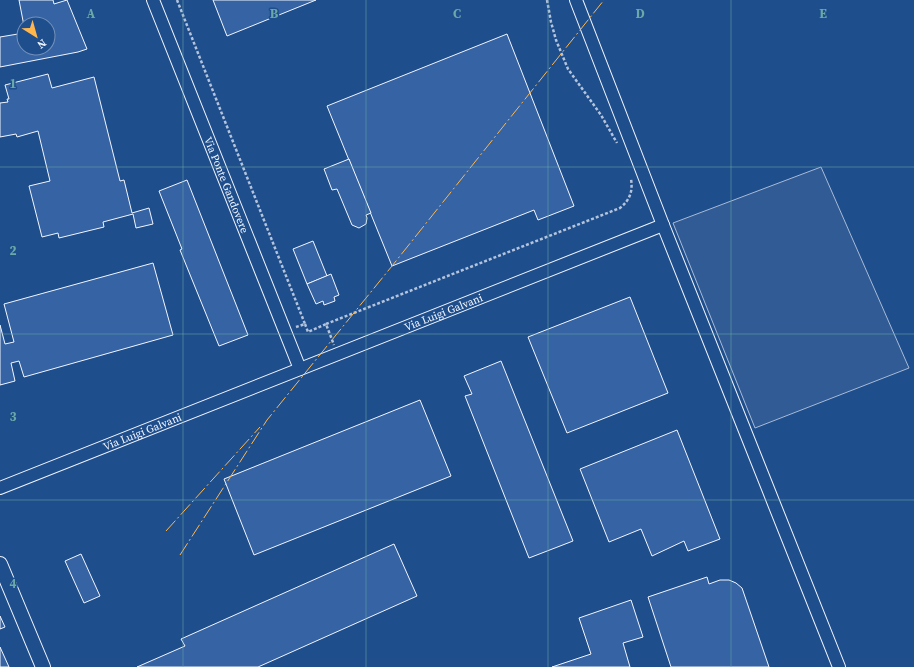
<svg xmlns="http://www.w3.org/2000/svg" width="914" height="667" viewBox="0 0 914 667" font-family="'Source Serif 4',serif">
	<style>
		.built { fill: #305b95; stroke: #a8bbd7 }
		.building { fill: #3563a3; stroke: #f2f6ff }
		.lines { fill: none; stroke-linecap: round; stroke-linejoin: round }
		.minor-casing { stroke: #f2f6ff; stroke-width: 14 }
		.tertiary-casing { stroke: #f2f6ff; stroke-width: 16 }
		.path { stroke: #b3c4dc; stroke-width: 2.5; stroke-dasharray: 3 2; stroke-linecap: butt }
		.minor { stroke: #1f4e8c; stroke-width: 12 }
		.tertiary { stroke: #1f4e8c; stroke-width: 14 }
		.power { stroke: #ffb74d; stroke-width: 1; stroke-dasharray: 14 3 2 3; stroke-linecap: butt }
		.grid { fill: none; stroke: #6aa9a8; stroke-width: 1; stroke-opacity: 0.55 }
		.labels { text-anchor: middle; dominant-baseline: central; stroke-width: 3; stroke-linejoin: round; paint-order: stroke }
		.street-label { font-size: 11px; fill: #f2f6ff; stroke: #1f4e8c }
		.grid-label { font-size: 13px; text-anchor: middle; font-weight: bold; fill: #6aa9a8; stroke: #1f4e8c; stroke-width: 3; stroke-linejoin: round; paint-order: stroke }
	</style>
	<rect width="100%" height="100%" fill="#1f4e8c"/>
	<!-- built -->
	<path class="built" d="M821,167l88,201 -154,60 -82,-205z"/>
	<!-- building -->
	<g class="building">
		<path d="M19,0h34l1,4 13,-4 20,49 -9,3 -78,15v-30l24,-4v15h24v-24h-24v2z"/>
		<path d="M213,0h103l-89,36z"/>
		<path d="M507,34l67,172 -36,14 -4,-10 -142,56 -65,-160z"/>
		<path d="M48,74l4,14 42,-11 26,104 4,-1 8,33 17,-5 4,16 -17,4 -3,-14 -30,8 1,5 -45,11 -1,-5 -16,4 -13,-51 21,-5 -12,-50 -21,6 -1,-3 -16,3v-34l8,-1 -1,-3h2l-4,-14z"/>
		<path d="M349,159l22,54 -5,2 1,3 -1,6 -7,4 -7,-3 -15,-36 -5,1 -8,-21z"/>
		<path d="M187,180l61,155 -29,11 -39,-96 2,-1 -23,-58z"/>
		<path d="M313,241l14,35 -20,8 -14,-35z"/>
		<path d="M153,263l20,72 -149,42 -5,-16 -8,2 4,18 -15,4v-60l5,19 9,-2 -10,-38z"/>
		<path d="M331,274l8,21 -5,2 1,4 -11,4 -1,-4 -7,3 -9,-20z"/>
		<path d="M630,297l38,96 -101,40 -39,-96z"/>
		<path d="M501,361l72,180 -44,17 -64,-162 7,-2 -8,-18z"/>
		<path d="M420,400l31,76 -197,79 -30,-76z"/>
		<path d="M677,430l43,109 -32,12 -4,-10 -32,15 -11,-27 -32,13 -29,-73z"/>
		<path d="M394,544l23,52 -159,71h-121l48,-21 -4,-7z"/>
		<path d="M81,554l19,42 -16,7 -19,-42z"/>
		<path d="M707,577l2,7 11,-4h9l7,3 6,5 27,79h-98l-23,-70z"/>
		<path d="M631,600l12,37 -20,6 7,24h-78l39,-13 -12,-36z"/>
		<path d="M0,616l5,11 -5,2z"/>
		<path d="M0,647l9,20h-9z"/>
	</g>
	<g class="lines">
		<!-- minor casing -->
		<g class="minor-casing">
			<g id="minor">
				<path id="s1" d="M153,0l147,369"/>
				<path d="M663,225l176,442"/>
				<path id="s2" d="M0,488l663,-263 -87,-225"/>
			</g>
		</g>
		<!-- tertiary casing -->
		<g class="tertiary-casing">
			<path id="tertiary" d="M0,564l43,103"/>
		</g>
		<!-- path -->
		<g class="path">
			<path d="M177,0l128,324 -9,3"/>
			<path d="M547,0l4,22 5,18 12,29 33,46 16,28"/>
			<path d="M305,324l3,8 18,-8 8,21"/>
			<path d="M326,324l294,-116c10,-8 13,-17 11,-29"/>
		</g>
		<!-- minor -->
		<use href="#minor" class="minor"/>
		<!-- tertiary -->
		<use href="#tertiary" class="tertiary"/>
		<!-- power -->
		<g class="power">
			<path d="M166,531l94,-104"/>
			<path d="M180,555l87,-135 125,-154 212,-266"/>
		</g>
	</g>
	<!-- grid -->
	<path class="grid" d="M183,0v667M366,0v667M548,0v667M731,0v667M0,167h914M0,334h914M0,500h914"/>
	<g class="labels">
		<!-- street labels -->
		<g class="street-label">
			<text stroke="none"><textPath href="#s1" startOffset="199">Via Ponte Gandovere</textPath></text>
			<text stroke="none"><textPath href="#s2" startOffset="477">Via Luigi Galvani</textPath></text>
			<text stroke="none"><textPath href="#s2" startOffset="153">Via Luigi Galvani</textPath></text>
		</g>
	</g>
	<g class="grid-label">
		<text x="91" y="18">A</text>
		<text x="274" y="18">B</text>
		<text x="457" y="18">C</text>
		<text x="640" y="18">D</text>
		<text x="823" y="18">E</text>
		<text x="13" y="88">1</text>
		<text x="13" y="255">2</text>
		<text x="13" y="421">3</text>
		<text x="13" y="588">4</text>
	</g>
	<!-- north arrow -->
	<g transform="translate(36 36) rotate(143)"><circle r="19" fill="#1f4e8c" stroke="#7391ba"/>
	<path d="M0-3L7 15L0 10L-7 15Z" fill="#ffb74d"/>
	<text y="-6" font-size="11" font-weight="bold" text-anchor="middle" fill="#f2f6ff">N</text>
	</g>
</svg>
